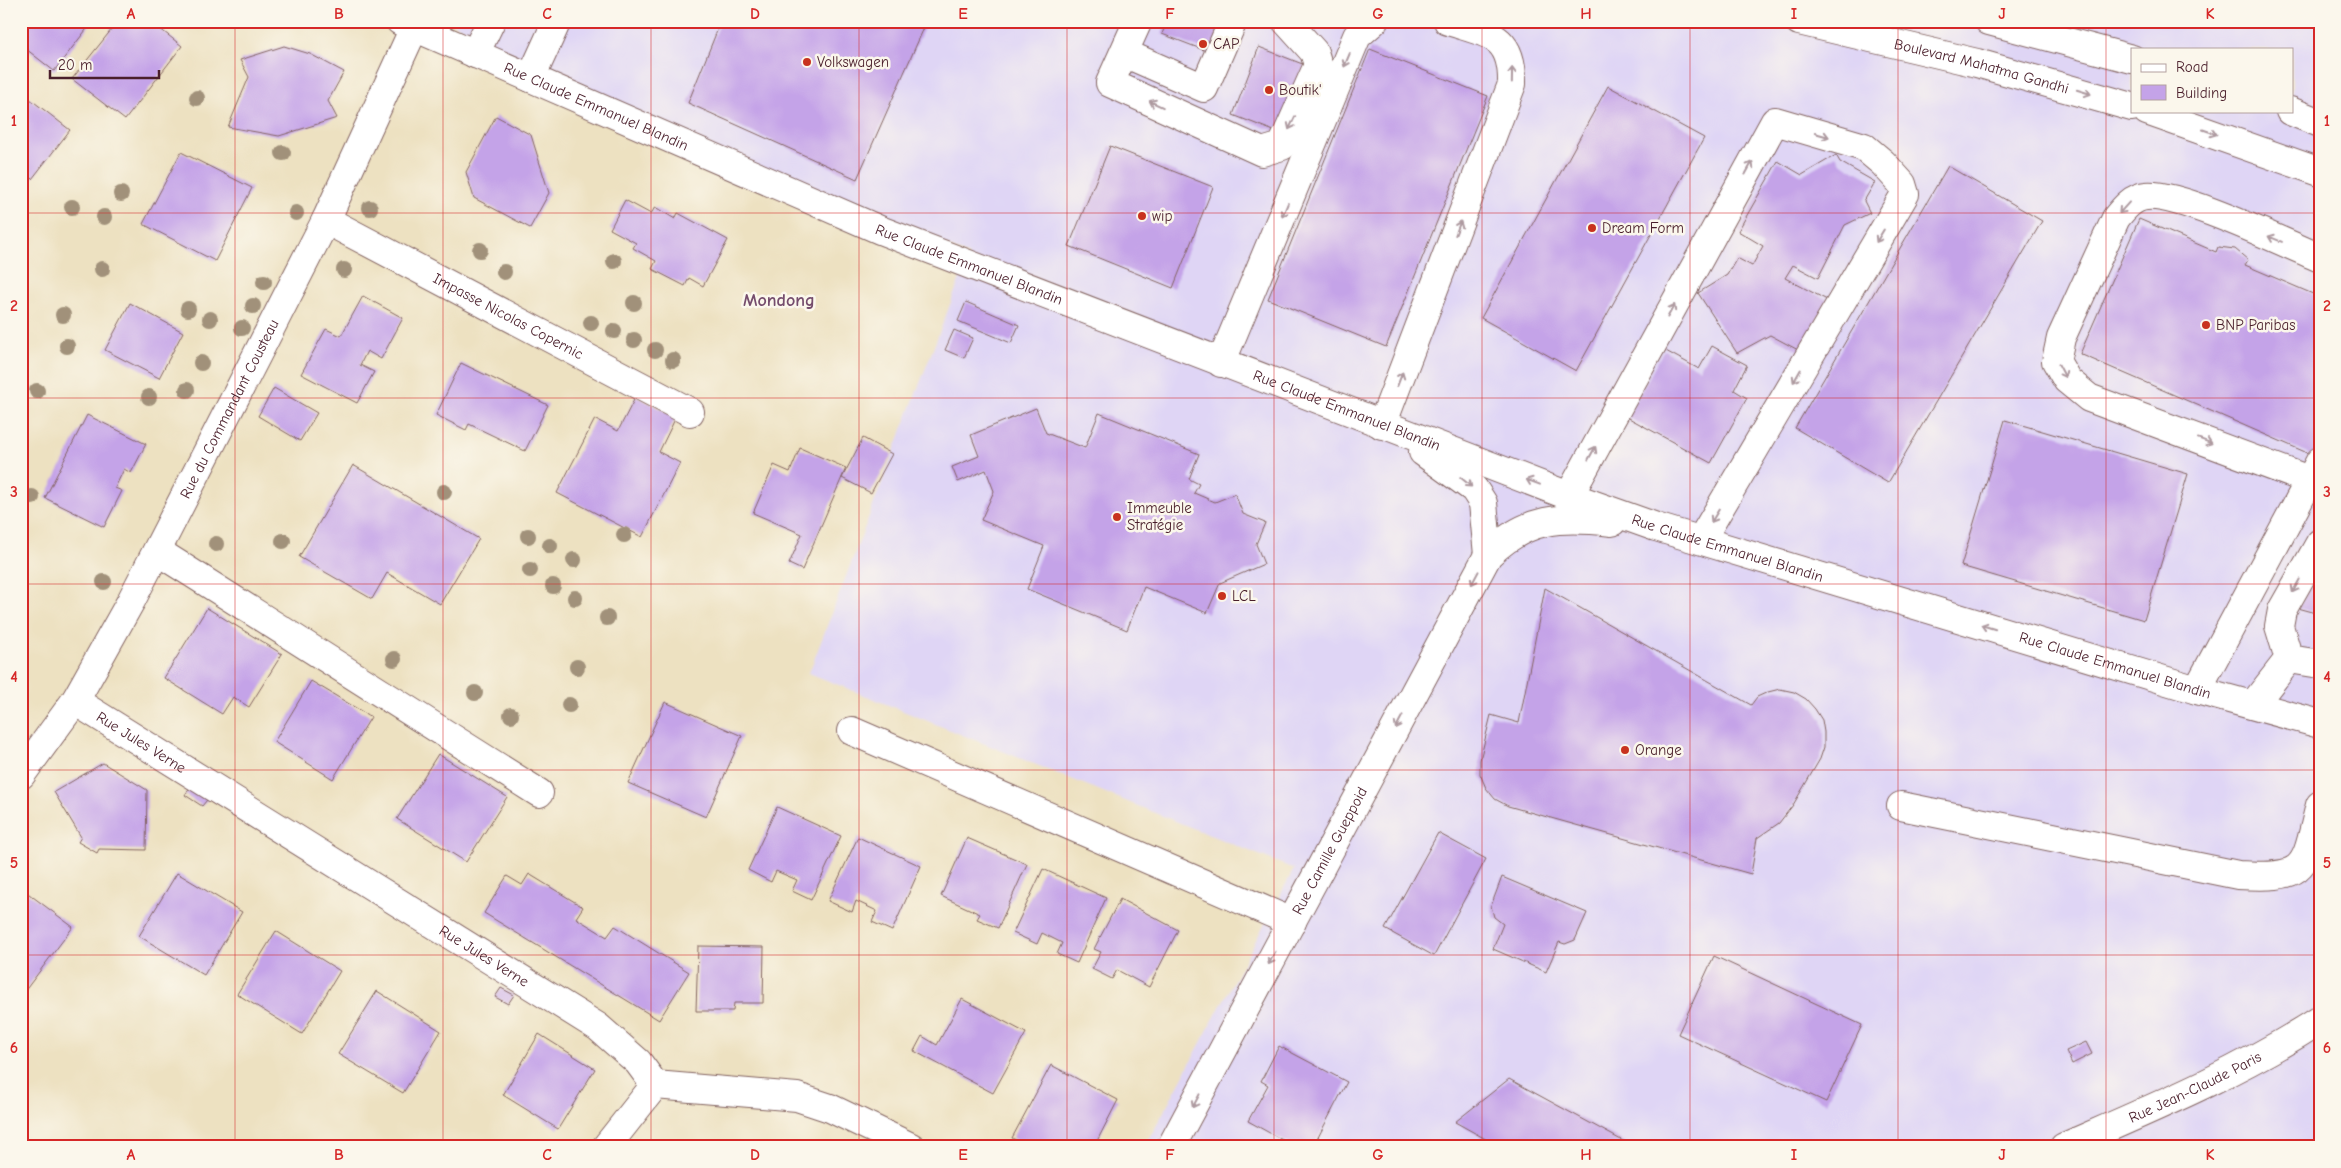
<svg xmlns="http://www.w3.org/2000/svg" width="2341" height="1168" viewBox="0 0 2341 1168" font-family="'Comic Neue',sans-serif">
	<style>
		.built { fill: #dfd5f5; fill-rule: evenodd }
		.building { fill: #c4a3e8 }
		.lines { fill: none; stroke-linecap: round; stroke-linejoin: round }
		.minor-casing { stroke: #836360; stroke-width: 30 }
		.major-casing { stroke: #836360; stroke-width: 30 }
		.minor { stroke: #fff; stroke-width: 28 }
		.major { stroke: #fff; stroke-width: 28 }
		.tree { fill: #a1917a }
		.oneway { stroke: #ae9aa0 }
		.grid { fill: none; stroke: #d62828; stroke-width: 1; stroke-opacity: 0.55 }
		.poi-dot { fill: #c8321e; stroke: #fbf7ec; stroke-width: 2 }
		.labels { text-anchor: middle; dominant-baseline: central; stroke-width: 5; stroke-linejoin: round; paint-order: stroke }
		.poi-label { font-size: 15px; fill: #4a1f2b; stroke: #fbf7ec; text-anchor: start }
		.street-label { font-size: 15px; fill: #4a1f2b; stroke: #fbf7ec }
		.quarter-label { font-size: 18px; font-weight: bold; fill: #754d6d; stroke: #fbf7ec }
		.neatline { fill: none; stroke: #d62828; stroke-width: 2 }
		.grid-label { font-size: 16px; text-anchor: middle; font-weight: bold; fill: #d62828 }
	</style>
	<rect width="100%" height="100%" fill="#fbf7ec"/>
	<filter id="ink" filterUnits="userSpaceOnUse"><feTurbulence type="fractalNoise" baseFrequency=".02" numOctaves="2"/><feDisplacementMap in="SourceGraphic" scale="10" xChannelSelector="R" yChannelSelector="G"/><feConvolveMatrix kernelMatrix="1 2 1 2 8 2 1 2 1" color-interpolation-filters="sRGB"/></filter>
	<filter id="wash" filterUnits="userSpaceOnUse"><feTurbulence type="fractalNoise" baseFrequency=".0096" numOctaves="4" result="noise"/><feDisplacementMap in="SourceGraphic" scale="20" xChannelSelector="R" yChannelSelector="G"/><feGaussianBlur stdDeviation="1.12" result="paint"/><feColorMatrix in="noise" values="0 0 0 0 0 0 0 0 0 0 0 0 0 0 0 0 0 1.4 0 .05"/><feComposite in="paint" operator="in"/></filter>
	<g filter="url(#wash)">
		<rect width="100%" height="100%" fill="#ede1c1"/>
		<!-- built -->
		<path class="built" d="M448,21h1872v1126h-1175l149,-278 -485,-196 160,-418 -307,-126zM2132,49h160v62h-160z"/>
		<g id="blocks">
			<!-- building -->
			<g class="building">
				<path d="M27,21h66l-39,50 -33,-26v-16z"/>
				<path d="M102,21h48l32,25 -57,74 -53,-41 40,-50z"/>
				<path d="M721,21h206l-70,158 -169,-76z"/>
				<path d="M1167,21h60l-13,33 -52,-20z"/>
				<path d="M284,46l26,8 34,18 -16,29 9,17 -58,18 -51,-9 21,-50 -9,-17z"/>
				<path d="M1259,47l46,18 -26,68 -46,-18z"/>
				<path d="M1370,49l118,47 -102,251 -118,-48z"/>
				<path d="M1608,86l96,52 -128,233 -95,-53z"/>
				<path d="M21,92l49,38 -38,49 -11,-8z"/>
				<path d="M496,116l35,19 18,58 -19,35 -56,-30 -8,-26z"/>
				<path d="M1110,146l103,41 -40,101 -104,-42z"/>
				<path d="M181,152l71,36 -37,73 -72,-37z"/>
				<path d="M1836,155l4,7 35,20 -11,19 6,12 -25,12 -27,53 -25,-13 -8,13 42,22 -27,51 -30,-16 -33,18 -39,-60 29,-18 10,-17 15,8 11,-20 -25,-15 40,-70 24,14z"/>
				<path d="M1948,166l94,55 -154,262 -93,-55z"/>
				<path d="M625,200l26,14 4,-7 20,12 3,-6 50,27 -25,46 -14,-8 -4,8 -33,-17 4,-8 -23,-13 3,-5 -26,-14z"/>
				<path d="M2139,219l77,33 2,-5 17,2 13,11 -3,5 75,32 -1,161 -239,-104z"/>
				<path d="M363,296l40,22 -22,41 -14,-8 -7,14 14,7 -17,31 -56,-29 25,-45 15,7z"/>
				<path d="M966,302l53,23 -8,18 -53,-22z"/>
				<path d="M130,303l53,29 -24,46 -54,-28z"/>
				<path d="M954,330l19,8 -9,20 -19,-8z"/>
				<path d="M1712,346l35,19 -13,25 13,8 -36,65 -84,-46 37,-67 35,19z"/>
				<path d="M461,363l87,42 -23,46 -56,-27 -3,6 -30,-15z"/>
				<path d="M274,388l43,25 -17,28 -42,-25z"/>
				<path d="M636,396l40,21 -17,35 21,11 -38,74 -85,-44 38,-74 23,12z"/>
				<path d="M1036,408l10,25 39,15 14,-35 100,41 -10,25 10,5 -5,9 21,9 20,-8 8,20 22,9 -9,21 8,20 -44,19 -13,30 -63,-26 -17,43 -100,-41 17,-43 -63,-26 13,-29 -8,-21 -28,12 -6,-15 27,-11 -8,-21z"/>
				<path d="M87,415l59,29 -15,29 -7,-4 -9,19 7,3 -18,36 -59,-29z"/>
				<path d="M2005,420l183,54 -44,146 -183,-54z"/>
				<path d="M863,438l29,16 -21,39 -29,-15z"/>
				<path d="M800,448l46,20 -44,102 -13,-6 13,-30 -49,-21 21,-48 16,7z"/>
				<path d="M353,465l126,74 -39,65 -53,-31 -15,26 -73,-42z"/>
				<path d="M2320,571v43l-22,-6z"/>
				<path d="M1545,588l206,117 6,-8 11,-5 12,-3 14,3 12,7 9,10 7,11 2,12v15l-4,12 -27,46 -14,18 -22,15 -6,36 -243,-68 -13,-7 -9,-11 -6,-14v-14l11,-45 28,8z"/>
				<path d="M207,608l75,46 -33,53 -16,-10 -11,17 -58,-36z"/>
				<path d="M311,681l60,36 -38,62 -59,-37z"/>
				<path d="M665,702l77,34 -36,81 -78,-34z"/>
				<path d="M438,754l69,43 -41,65 -69,-43z"/>
				<path d="M103,763l44,27 -1,60 -47,-1 -2,4 -19,-11 3,-5 -27,-45z"/>
				<path d="M193,783l18,12 -9,11 -17,-11z"/>
				<path d="M777,807l64,29 -30,64 -19,-9 5,-11 -21,-9 -5,11 -23,-12z"/>
				<path d="M1438,833l48,26 -52,97 -49,-27z"/>
				<path d="M858,837l63,29 -29,65 -20,-9 5,-11 -21,-10 -4,11 -24,-11z"/>
				<path d="M967,838l60,26 -29,64 -21,-9 3,-5 -39,-18z"/>
				<path d="M1043,869l63,29 -29,65 -20,-9 5,-11 -20,-10 -5,11 -24,-11z"/>
				<path d="M177,873l65,39 -38,63 -65,-39z"/>
				<path d="M529,874l54,33 -7,11 31,19 8,-11 74,46 -30,48 -175,-107 23,-37 15,9z"/>
				<path d="M1502,877l85,36 -12,27 -10,4 -6,-2 -13,30 -53,-23 10,-25 -9,-7 -3,-11z"/>
				<path d="M21,888l52,39 -52,69z"/>
				<path d="M1120,899l58,31 -29,57 -32,-17 -5,9 -20,-10 9,-17 -7,-3z"/>
				<path d="M276,931l64,40 -38,63 -65,-40z"/>
				<path d="M698,946l66,1 -1,56h-29l-1,8h-37z"/>
				<path d="M1714,956l148,69 -36,77 -148,-68z"/>
				<path d="M501,988l13,7 -6,9 -13,-7z"/>
				<path d="M377,991l64,40 -38,62 -65,-39z"/>
				<path d="M962,999l64,34 -33,60 -79,-42 8,-15 15,9z"/>
				<path d="M539,1034l56,35 -37,60 -55,-34z"/>
				<path d="M2086,1042l6,12 -20,10 -6,-13z"/>
				<path d="M1279,1046l68,36 -34,65h-18l-47,-26 20,-36 -7,-4z"/>
				<path d="M1051,1065l67,35 -24,47h-65l-17,-9z"/>
				<path d="M1509,1079l57,31 68,37h-134l-45,-25z"/>
			</g>
		</g>
	</g>
	<g filter="url(#ink)">
		<use href="#blocks" fill-opacity="0" stroke="#836360" stroke-width="1"/>
		<g class="lines">
			<!-- minor casing -->
			<g class="minor-casing">
				<g id="minor">
					<path id="s1" d="M400,21l480,209 689,266 87,31 541,163 123,34"/>
					<path d="M1138,21l-28,62 152,69 20,-6 36,-81 -4,-13 -28,-31"/>
					<path d="M1124,53l80,35 29,-67"/>
					<path d="M475,54l16,-33"/>
					<path d="M531,78l26,-57"/>
					<path id="s2" d="M326,220l364,192"/>
					<path d="M1221,363l136,-327 17,-15"/>
					<path d="M1382,425l130,-341c1,-49 -23,-50 -64,-63"/>
					<path d="M1423,452l51,37 9,14 5,52"/>
					<path d="M2309,480l-220,-82 -22,-18 -11,-19 5,-23 55,-120c8,-10 17,-21 30,-22 33,-4 138,47 174,62"/>
					<path d="M1569,496l206,-375 89,26 19,16 19,21 3,10 -204,346"/>
					<path d="M157,551l382,242"/>
					<path d="M2289,659l-10,-33 3,-16 38,-67"/>
					<path d="M2289,659l31,5"/>
					<path d="M2197,690l123,-229"/>
					<path id="s3" d="M75,701l523,326 40,35 17,23 142,12 33,11 81,39"/>
					<path d="M2253,705l36,-46"/>
					<path d="M852,731l440,191"/>
					<path id="s4" d="M21,775l54,-74 56,-100 195,-381 88,-192"/>
					<path d="M1901,806l337,69c71,4 66,-6 82,-70"/>
					<path d="M606,1147l49,-62"/>
					<path id="s5" d="M1171,1147l317,-592c39,-38 72,-39 124,-33"/>
					<path id="s6" d="M2064,1147c87,-38 176,-75 256,-127"/>
				</g>
			</g>
			<!-- major casing -->
			<g class="major-casing">
				<g id="major">
					<path id="s7" d="M1799,21l178,42 155,44"/>
					<path d="M1989,21l143,38"/>
					<path d="M2147,111l173,61"/>
					<path d="M2290,111l30,12"/>
				</g>
			</g>
			<!-- minor -->
			<use href="#minor" class="minor"/>
			<!-- major -->
			<use href="#major" class="major"/>
		</g>
		<!-- trees -->
		<g class="tree">
			<circle cx="197" cy="98" r="8"/>
			<circle cx="283" cy="153" r="8"/>
			<circle cx="121" cy="194" r="8"/>
			<circle cx="72" cy="207" r="8"/>
			<circle cx="370" cy="208" r="8"/>
			<circle cx="296" cy="213" r="8"/>
			<circle cx="104" cy="217" r="8"/>
			<circle cx="480" cy="250" r="8"/>
			<circle cx="614" cy="261" r="8"/>
			<circle cx="102" cy="269" r="8"/>
			<circle cx="344" cy="270" r="8"/>
			<circle cx="504" cy="272" r="8"/>
			<circle cx="264" cy="282" r="8"/>
			<circle cx="634" cy="303" r="8"/>
			<circle cx="253" cy="306" r="8"/>
			<circle cx="188" cy="309" r="8"/>
			<circle cx="63" cy="315" r="8"/>
			<circle cx="210" cy="319" r="8"/>
			<circle cx="591" cy="323" r="8"/>
			<circle cx="242" cy="328" r="8"/>
			<circle cx="614" cy="331" r="8"/>
			<circle cx="634" cy="340" r="8"/>
			<circle cx="67" cy="346" r="8"/>
			<circle cx="655" cy="350" r="8"/>
			<circle cx="673" cy="360" r="8"/>
			<circle cx="201" cy="363" r="8"/>
			<circle cx="187" cy="390" r="8"/>
			<circle cx="37" cy="391" r="8"/>
			<circle cx="149" cy="397" r="8"/>
			<circle cx="444" cy="492" r="8"/>
			<circle cx="32" cy="497" r="8"/>
			<circle cx="624" cy="535" r="8"/>
			<circle cx="528" cy="536" r="8"/>
			<circle cx="283" cy="541" r="8"/>
			<circle cx="216" cy="544" r="8"/>
			<circle cx="550" cy="546" r="8"/>
			<circle cx="574" cy="560" r="8"/>
			<circle cx="530" cy="570" r="8"/>
			<circle cx="104" cy="582" r="8"/>
			<circle cx="553" cy="586" r="8"/>
			<circle cx="575" cy="598" r="8"/>
			<circle cx="607" cy="618" r="8"/>
			<circle cx="394" cy="659" r="8"/>
			<circle cx="577" cy="667" r="8"/>
			<circle cx="475" cy="693" r="8"/>
			<circle cx="569" cy="705" r="8"/>
			<circle cx="511" cy="715" r="8"/>
		</g>
		<!-- one-way arrows -->
		<defs><path id="oneway-shaft" d="M-6 0H5M1.5-3L5.5 0L1.5 3" fill="none" stroke-width="1.6" stroke-linecap="round" stroke-linejoin="round" transform="scale(1.25)"/></defs>
		<g class="oneway">
			<use href="#oneway-shaft" transform="translate(1347 60) rotate(113)"/>
			<use href="#oneway-shaft" transform="translate(1512 75) rotate(-89)"/>
			<use href="#oneway-shaft" transform="translate(2084 92) rotate(17)"/>
			<use href="#oneway-shaft" transform="translate(1156 104) rotate(-155)"/>
			<use href="#oneway-shaft" transform="translate(1292 123) rotate(115)"/>
			<use href="#oneway-shaft" transform="translate(2210 132) rotate(19)"/>
			<use href="#oneway-shaft" transform="translate(1822 135) rotate(16)"/>
			<use href="#oneway-shaft" transform="translate(1749 168) rotate(-61)"/>
			<use href="#oneway-shaft" transform="translate(2124 208) rotate(132)"/>
			<use href="#oneway-shaft" transform="translate(1285 210) rotate(113)"/>
			<use href="#oneway-shaft" transform="translate(1458 228) rotate(-69)"/>
			<use href="#oneway-shaft" transform="translate(1880 236) rotate(121)"/>
			<use href="#oneway-shaft" transform="translate(2275 239) rotate(-158)"/>
			<use href="#oneway-shaft" transform="translate(1671 311) rotate(-61)"/>
			<use href="#oneway-shaft" transform="translate(2062 371) rotate(62)"/>
			<use href="#oneway-shaft" transform="translate(1797 376) rotate(120)"/>
			<use href="#oneway-shaft" transform="translate(1400 379) rotate(-69)"/>
			<use href="#oneway-shaft" transform="translate(2205 441) rotate(20)"/>
			<use href="#oneway-shaft" transform="translate(1592 453) rotate(-61)"/>
			<use href="#oneway-shaft" transform="translate(1466 482) rotate(40)"/>
			<use href="#oneway-shaft" transform="translate(1533 482) rotate(-159)"/>
			<use href="#oneway-shaft" transform="translate(1715 516) rotate(121)"/>
			<use href="#oneway-shaft" transform="translate(1475 578) rotate(118)"/>
			<use href="#oneway-shaft" transform="translate(2296 586) rotate(119)"/>
			<use href="#oneway-shaft" transform="translate(1988 627) rotate(-163)"/>
			<use href="#oneway-shaft" transform="translate(1399 722) rotate(118)"/>
			<use href="#oneway-shaft" transform="translate(1272 958) rotate(118)"/>
			<use href="#oneway-shaft" transform="translate(1196 1101) rotate(118)"/>
		</g>
	</g>
	<!-- grid -->
	<path class="grid" d="M235,21v1126M443,21v1126M651,21v1126M859,21v1126M1067,21v1126M1274,21v1126M1482,21v1126M1690,21v1126M1898,21v1126M2106,21v1126M21,213h2299M21,398h2299M21,584h2299M21,770h2299M21,955h2299"/>
	<!-- markers -->
	<g class="poi-dot">
		<circle cx="1203" cy="44" r="5"/>
		<circle cx="807" cy="62" r="5"/>
		<circle cx="1269" cy="90" r="5"/>
		<circle cx="1142" cy="216" r="5"/>
		<circle cx="1592" cy="228" r="5"/>
		<circle cx="2206" cy="325" r="5"/>
		<circle cx="1117" cy="517" r="5"/>
		<circle cx="1222" cy="596" r="5"/>
		<circle cx="1625" cy="750" r="5"/>
	</g>
	<g class="labels">
		<!-- poi labels -->
		<g class="poi-label">
			<text x="1213" y="44">CAP</text>
			<text x="817" y="62">Volkswagen</text>
			<text x="1279" y="90">Boutik'</text>
			<text x="1152" y="216">wip</text>
			<text x="1602" y="228">Dream Form</text>
			<text x="2216" y="325">BNP Paribas</text>
			<text x="1127" y="508">Immeuble<tspan x="1127" dy="17">Stratégie</tspan></text>
			<text x="1232" y="596">LCL</text>
			<text x="1635" y="750">Orange</text>
		</g>
		<!-- street labels -->
		<g class="street-label">
			<text stroke="none"><textPath href="#s7" startOffset="188">Boulevard Mahatma Gandhi</textPath></text>
			<text stroke="none"><textPath href="#s1" startOffset="214">Rue Claude Emmanuel Blandin</textPath></text>
			<text stroke="none"><textPath href="#s1" startOffset="619">Rue Claude Emmanuel Blandin</textPath></text>
			<text stroke="none"><textPath href="#s2" startOffset="206">Impasse Nicolas Copernic</textPath></text>
			<text stroke="none"><textPath href="#s4" startOffset="422">Rue du Commandant Cousteau</textPath></text>
			<text stroke="none"><textPath href="#s1" startOffset="1024">Rue Claude Emmanuel Blandin</textPath></text>
			<text stroke="none"><textPath href="#s1" startOffset="1429">Rue Claude Emmanuel Blandin</textPath></text>
			<text stroke="none"><textPath href="#s1" startOffset="1834">Rue Claude Emmanuel Blandin</textPath></text>
			<text stroke="none"><textPath href="#s3" startOffset="78">Rue Jules Verne</textPath></text>
			<text stroke="none"><textPath href="#s5" startOffset="336">Rue Camille Gueppoid</textPath></text>
			<text stroke="none"><textPath href="#s3" startOffset="482">Rue Jules Verne</textPath></text>
			<text stroke="none"><textPath href="#s6" startOffset="144">Rue Jean-Claude Paris</textPath></text>
		</g>
		<!-- quarter labels -->
		<g class="quarter-label">
			<text x="779" y="300">Mondong</text>
		</g>
	</g>
	<!-- margin -->
	<rect width="2341" height="1168" fill="none" stroke="#fbf7ec" stroke-width="55"/>
	<!-- legend -->
	<rect x="2131" y="48" width="162" height="65" fill="#fbf7ec" stroke="#b4a19f"/>
	<rect x="2141" y="64" width="25" height="8" fill="#ffffff" stroke="#b4a19f"/>
	<text x="2176" y="72" font-size="15" fill="#4a1f2b">Road</text>
	<rect x="2141" y="85" width="25" height="15" fill="#c4a3e8" stroke="#b4a19f"/>
	<text x="2176" y="98" font-size="15" fill="#4a1f2b">Building</text>
	<!-- scale -->
	<path d="M50 70v8h109v-8" fill="none" stroke="#4a1f2b" stroke-width="2.5"/>
	<text x="58" y="70" font-size="15" fill="#4a1f2b" stroke="#fbf7ec" stroke-width="4" paint-order="stroke">20 m</text>
	<rect x="28" y="28" width="2286" height="1112" class="neatline"/>
	<g class="grid-label">
		<text x="131" y="19">A</text>
		<text x="339" y="19">B</text>
		<text x="547" y="19">C</text>
		<text x="755" y="19">D</text>
		<text x="963" y="19">E</text>
		<text x="1170" y="19">F</text>
		<text x="1378" y="19">G</text>
		<text x="1586" y="19">H</text>
		<text x="1794" y="19">I</text>
		<text x="2002" y="19">J</text>
		<text x="2210" y="19">K</text>
		<text x="14" y="126">1</text>
		<text x="2327" y="126">1</text>
		<text x="14" y="311">2</text>
		<text x="2327" y="311">2</text>
		<text x="14" y="497">3</text>
		<text x="2327" y="497">3</text>
		<text x="14" y="682">4</text>
		<text x="2327" y="682">4</text>
		<text x="14" y="868">5</text>
		<text x="2327" y="868">5</text>
		<text x="14" y="1053">6</text>
		<text x="2327" y="1053">6</text>
		<text x="131" y="1160">A</text>
		<text x="339" y="1160">B</text>
		<text x="547" y="1160">C</text>
		<text x="755" y="1160">D</text>
		<text x="963" y="1160">E</text>
		<text x="1170" y="1160">F</text>
		<text x="1378" y="1160">G</text>
		<text x="1586" y="1160">H</text>
		<text x="1794" y="1160">I</text>
		<text x="2002" y="1160">J</text>
		<text x="2210" y="1160">K</text>
	</g>
</svg>
